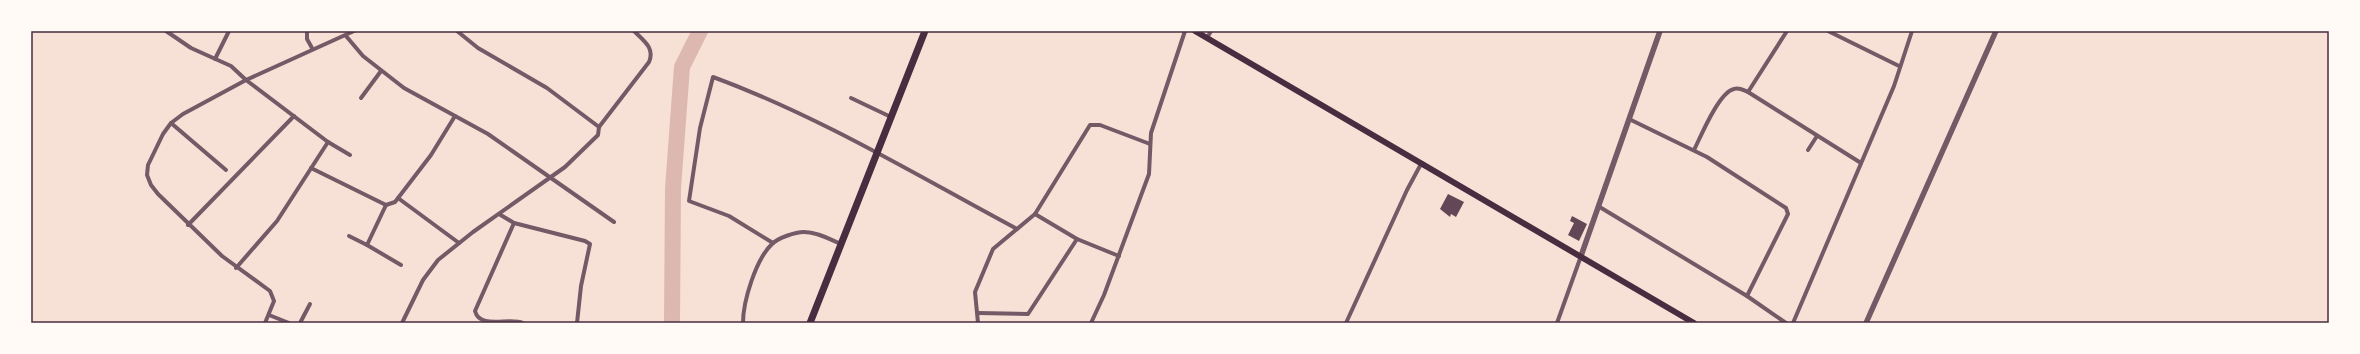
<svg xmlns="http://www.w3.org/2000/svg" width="2360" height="354" viewBox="0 0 2360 354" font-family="Arial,sans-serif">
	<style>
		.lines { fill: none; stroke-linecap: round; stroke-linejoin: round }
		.river { stroke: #dcb8b0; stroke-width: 16 }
		.building { fill: #644757 }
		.minor { stroke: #755966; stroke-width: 4 }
		.tertiary { stroke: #755966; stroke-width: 5.5 }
		.secondary { stroke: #4a2c40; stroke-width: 6 }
		.primary { stroke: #4a2c40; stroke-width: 7 }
		.neatline { fill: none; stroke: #4a2c40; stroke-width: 1.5 }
	</style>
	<rect width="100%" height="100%" fill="#f7e1d7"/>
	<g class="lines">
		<!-- river -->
		<path class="river" d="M672,323l1,-135 9,-121 18,-36"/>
	</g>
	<!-- building -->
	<g class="building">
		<path d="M1448,194l16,8 -8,15 -5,-3 -1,3 -10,-8z"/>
		<path d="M1572,216l15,8 -8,17 -11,-6 6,-12 -4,-2z"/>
	</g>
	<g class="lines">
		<!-- minor -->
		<g class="minor">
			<path d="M166,31l25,17 40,18 15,14 82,62 22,13"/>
			<path d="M307,31v8l5,9"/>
			<path d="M457,31l21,17 69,40 52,39"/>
			<path d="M1828,31l71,35"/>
			<path d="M346,36l17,20 41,32 84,46 126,88"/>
			<path d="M1207,38l4,-7"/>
			<path d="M215,59l14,-28"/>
			<path d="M1748,92l39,-61"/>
			<path d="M361,98l20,-27"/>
			<path d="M851,98l40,19"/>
			<path d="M1629,119l78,38 79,51 2,6 -41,82"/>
			<path d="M171,123l55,47"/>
			<path d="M1694,150c7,-14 25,-58 40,-61 5,-2 9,1 14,3l113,71"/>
			<path d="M1808,150l9,-14"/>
			<path d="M311,168l75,37 9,-3 36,-47 24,-39"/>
			<path d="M398,198l61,45"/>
			<path d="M386,205l-19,40 34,20"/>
			<path d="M1598,206l149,90 39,27"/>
			<path d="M499,214l15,9 71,18 5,3 -9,42 -4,37"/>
			<path d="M1035,214l42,25 42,17"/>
			<path d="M514,223l-39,88c5,19 34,6 48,12"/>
			<path d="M188,225l106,-109"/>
			<path d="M349,236l18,9"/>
			<path d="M773,243l-44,-27 -40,-15 11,-73 13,-51c106,39 205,99 304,152"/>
			<path d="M236,268l41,-47 51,-79"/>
			<path d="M978,313l50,1 49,-75"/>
			<path d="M269,315l20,8"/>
			<path d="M265,323l9,-22 -4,-10 -48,-35 -64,-62 -7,-9 -4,-10 1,-10 15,-31 8,-11 12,-9 63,-34 108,-49"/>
			<path d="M300,323l10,-19"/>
			<path d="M402,323l21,-43 15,-20 35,-28 92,-65 33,-32 1,-8 50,-65c6,-14 -5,-21 -15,-31"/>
			<path d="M743,323c0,-22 13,-64 29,-79 6,-6 23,-12 32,-12 13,0 25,7 37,12"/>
			<path d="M978,323l-3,-31 18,-43 42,-35 55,-89h10l50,19"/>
			<path d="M1091,323l13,-28 45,-121 2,-41 34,-102"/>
			<path d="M1346,323l61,-133 14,-26"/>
			<path d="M1557,323l24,-67"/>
			<path d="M1793,323l101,-237 18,-55"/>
		</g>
		<!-- tertiary -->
		<g class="tertiary">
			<path d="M1581,256l79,-225"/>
			<path d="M1866,323l130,-292"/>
		</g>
		<!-- secondary -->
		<path class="secondary" d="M1195,31l499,292"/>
		<!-- primary -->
		<path class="primary" d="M810,323l115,-292"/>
	</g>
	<!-- border -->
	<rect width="2360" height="354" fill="none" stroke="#fffaf5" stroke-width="64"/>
	<rect x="32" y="32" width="2296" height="290" class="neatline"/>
</svg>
